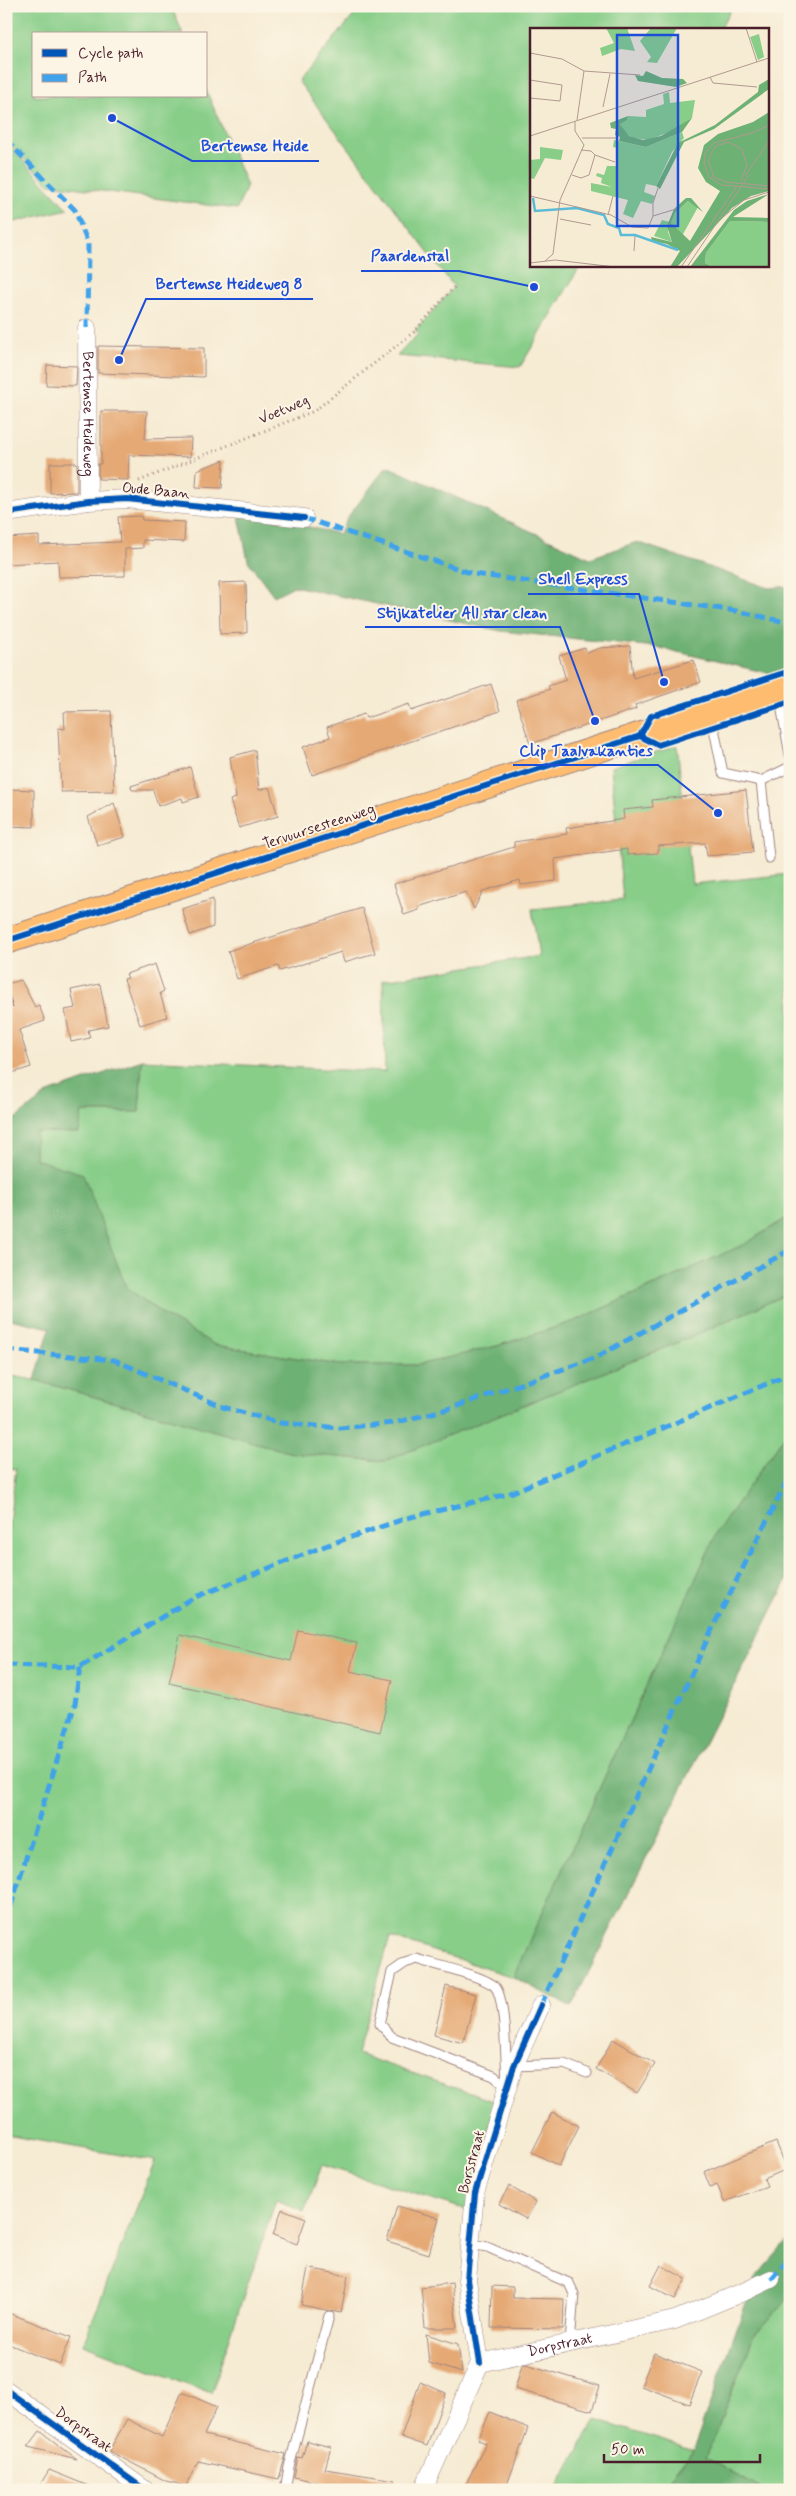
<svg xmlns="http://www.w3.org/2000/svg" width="796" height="2496" viewBox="0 0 796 2496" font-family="Mynerve,sans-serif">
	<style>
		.green { fill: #88ce89; stroke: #69765a }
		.forest { fill: #6eb175; stroke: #5c6850 }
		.building { fill: #e5a975 }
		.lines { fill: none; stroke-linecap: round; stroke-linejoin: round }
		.lane-casing { stroke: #a0857f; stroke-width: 11 }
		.street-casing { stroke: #a0857f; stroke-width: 19 }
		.primary-casing { stroke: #a0857f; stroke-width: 28 }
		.path { stroke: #a0857f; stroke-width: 3; stroke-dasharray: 1 4; stroke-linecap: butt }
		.lane { stroke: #fff; stroke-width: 9 }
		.street { stroke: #fff; stroke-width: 18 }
		.primary { stroke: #fdbc6f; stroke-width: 26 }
		.quiet { stroke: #40a2eb; stroke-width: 5; stroke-dasharray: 10 5; stroke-linecap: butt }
		.cycleway-casing { stroke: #fcf5e5; stroke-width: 9 }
		.cycleway { stroke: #0057b8; stroke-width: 6 }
		.labels { text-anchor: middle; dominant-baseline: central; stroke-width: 4; stroke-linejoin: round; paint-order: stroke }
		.street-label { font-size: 15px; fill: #4a1f2b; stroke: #fcf5e5 }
		.inset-river { fill: none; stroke: #59bbd7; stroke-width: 2.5 }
		.inset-road { fill: none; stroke: #b19990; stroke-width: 1 }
		.view { fill: #1d4ed8; fill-opacity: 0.15; stroke: #1d4ed8; stroke-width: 2.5 }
		.inset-edge { fill: none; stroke: #4a1f2b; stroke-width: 2.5 }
		.leader { fill: none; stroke: #1d4ed8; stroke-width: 2 }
		.callout-dot { fill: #1d4ed8; stroke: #fcf5e5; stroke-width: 2 }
		.callout-label { font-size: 16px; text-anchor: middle; font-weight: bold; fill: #1d4ed8; stroke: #fcf5e5; stroke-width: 4; stroke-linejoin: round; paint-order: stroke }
	</style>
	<rect width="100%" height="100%" fill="#fcf5e5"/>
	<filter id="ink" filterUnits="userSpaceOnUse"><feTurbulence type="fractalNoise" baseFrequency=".02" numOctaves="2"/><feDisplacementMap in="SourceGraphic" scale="10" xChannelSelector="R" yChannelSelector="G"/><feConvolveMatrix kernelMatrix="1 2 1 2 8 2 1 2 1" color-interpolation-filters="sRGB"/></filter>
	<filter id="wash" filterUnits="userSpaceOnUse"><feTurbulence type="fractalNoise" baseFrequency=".0096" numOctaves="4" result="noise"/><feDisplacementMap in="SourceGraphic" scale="20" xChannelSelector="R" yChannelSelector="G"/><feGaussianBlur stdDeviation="1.12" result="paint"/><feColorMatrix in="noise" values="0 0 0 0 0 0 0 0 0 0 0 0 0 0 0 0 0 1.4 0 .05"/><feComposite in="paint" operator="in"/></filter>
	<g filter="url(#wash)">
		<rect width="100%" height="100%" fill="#f6ebd3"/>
		<!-- green -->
		<g class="green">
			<path d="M6,6h165l12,28h-149v62h172v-6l41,96 -10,23 -188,-25 -43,-44z"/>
			<path d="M362,6h371l-13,23h-189v236h50l-61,102 -123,-11 22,-23 -5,-1 40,-45 -156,-206z"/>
			<path d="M6,142l55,60 7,7 -62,15z"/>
			<path d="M677,745l15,139 98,-10v342l-45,28 -170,77 -78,25 -79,19h-78l-125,-20 -50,-29 -39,-29 -19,-47 -72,-80v-29l44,2 3,-21h57l3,-52 243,12 -2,-92 156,-24 -7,-47 91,-9 -12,-133z"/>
			<path d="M790,1293v135l-73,104 -204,445 -123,-40 -33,117 139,48 -29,108 -145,-45 -17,46 -29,-11 -65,193 -128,-49 72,-183 -149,-26v-589l10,-77 -10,-1v-93l29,5 257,73 93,8 294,-119z"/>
			<path d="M790,2296v194h-27l-57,-32 47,-121z"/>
			<path d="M596,2420l97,30 -33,40h-105z"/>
		</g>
		<!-- forest -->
		<g class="forest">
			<path d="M387,466l203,92 47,-16 132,46 21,-2v82l-18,6 -116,-27 -156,-16 -206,-45 -20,10 -26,-35 -9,-45 40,4 61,14 7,-16z"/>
			<path d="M142,1060l-3,52h-57l-3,21 -43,-1 -1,27 48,15 43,113 39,29 50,29 125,20h78l79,-19 78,-25 170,-77 45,-28v77l-111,49 -294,119 -93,-8 -257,-73 15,-52 -44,-10v-192l42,-33z"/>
			<path d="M790,1428v147l-219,432 -58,-30 204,-445z"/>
			<path d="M790,2238v58l-37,41 -47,121 57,32h-103l33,-40 62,-172z"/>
		</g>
		<g id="blocks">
			<!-- building -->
			<g class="building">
				<path d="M98,346l106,2v29l-106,-4z"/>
				<path d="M47,365l30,1 -1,20 -30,-1z"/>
				<path d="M101,411h46l-2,28 46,-1 -1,19 -61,-2 -1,25 -30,-1v-15h3z"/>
				<path d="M224,460l-2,28 -26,-1 1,-17z"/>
				<path d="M50,463h27v29l-27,1z"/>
				<path d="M141,516l1,4 43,2 -1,20 -41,-2v8l-18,1v27l-66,1 -1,-16 -52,3v-26l33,-2v9l81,-3 -2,-25z"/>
				<path d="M246,582l1,51 -27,1 -1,-51z"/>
				<path d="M630,646l3,32 61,-18 7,22 -66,23 1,4 -106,35 -14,-44 34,-11 -2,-3 18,-6 -7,-24 26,-8 2,5 13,-5z"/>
				<path d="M491,684l9,27 -188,64 -9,-28 27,-10 -3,-10 37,-13 2,4 43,-14 2,7z"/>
				<path d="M111,711l3,80 -53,1 -3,-64 7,1 -1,-17z"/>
				<path d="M255,750l4,40 10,-3 9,29 -39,12 -9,-28 6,-2 -6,-41z"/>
				<path d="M190,767l9,30 -16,5 -1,-4 -24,8 -5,-16h-21l-1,-4z"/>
				<path d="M8,789l26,1v37l-27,-1z"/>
				<path d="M746,790l7,62 -46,4 -2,-13 -47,3v7l-31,2v-6l-72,10 1,22 -35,4 -1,-5 -37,11 -9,18 -8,-17 -48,15 1,3 -15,5 -10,-31 120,-37v-5l53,-8 -1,-6 58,-9 -1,-9 30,-3 -1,-7z"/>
				<path d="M114,803l11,34 -28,8 -9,-28z"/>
				<path d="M213,899v28l-23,8 -8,-26z"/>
				<path d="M362,908l13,45 -31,9 -3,-10 -61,19 -2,-5 -41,13 -9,-28z"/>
				<path d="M155,964l9,27 -4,2 7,24 -27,8 -16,-46 4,-1 -2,-4z"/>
				<path d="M21,980l14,27 4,-2 6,16 -26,9 12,37 -25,8v-74l4,-1 3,8 -7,-24z"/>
				<path d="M100,984l8,42 -20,4 2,8 -19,4 -6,-32 10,-2 -4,-18z"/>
				<path d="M298,1630l59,13 -7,28 42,9 -12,52 -211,-49 11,-48 111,26z"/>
				<path d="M446,1986l30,8 -13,49 -29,-8z"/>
				<path d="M613,2039l42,25 -18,29 -41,-24z"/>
				<path d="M552,2112l27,14 -20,40 -27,-14z"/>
				<path d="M776,2142l11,27 -23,10 3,7 -43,16 -7,-18 -7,3 -6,-15z"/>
				<path d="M509,2186l27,16 -10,17 -27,-15z"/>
				<path d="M397,2206l42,12 -10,36 -42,-13z"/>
				<path d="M282,2209l24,9 -9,26 -24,-9z"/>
				<path d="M661,2265l25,14 -11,20 -25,-13z"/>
				<path d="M308,2268l40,8 -7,37 -40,-8z"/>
				<path d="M452,2283l5,45h-32l-4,-41z"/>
				<path d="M492,2286l21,1v11l51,1 -1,30 -72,-1z"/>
				<path d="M6,2312l65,25 -11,28 -54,-22z"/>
				<path d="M426,2334l32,10 4,29 -33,-10z"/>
				<path d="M654,2353l48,19 -13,32 -48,-18z"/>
				<path d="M526,2364l74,22 -8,25 -77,-22 7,-24z"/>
				<path d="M420,2382l26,11 -19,53 -26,-9z"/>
				<path d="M182,2392l35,15 -13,28 82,19 -7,25 -81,-18 -12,25 -20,-5 -57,-30 18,-32 35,18z"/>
				<path d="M490,2412l38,16 -23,62h-42l23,-47 -8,-3z"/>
				<path d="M40,2431l37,28 -49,-12z"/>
				<path d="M307,2441l24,6 -6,22 70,11 -1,10h-47l-53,-13 4,-20 4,1z"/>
				<path d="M49,2470l47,19 -1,1h-58z"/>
			</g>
		</g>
	</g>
	<g filter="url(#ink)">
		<use href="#blocks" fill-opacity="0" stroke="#a0857f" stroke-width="1"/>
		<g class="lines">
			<!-- lane casing -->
			<g class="lane-casing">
				<g id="lane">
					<path d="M779,694l11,61"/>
					<path d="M711,714l12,59 38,8"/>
					<path d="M769,858l-8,-77 29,-14"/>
					<path d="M417,1959c15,5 72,18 79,29 10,14 10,79 11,99l-13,-11 -102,-39 -12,-13 12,-52 13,-9z"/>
					<path d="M514,2066l50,-2 23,9"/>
					<path d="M471,2244l16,3 82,36 5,11 -4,49"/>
					<path d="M285,2490l4,-23 40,-151"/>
				</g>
			</g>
			<!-- street casing -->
			<g class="street-casing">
				<g id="street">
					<path id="s1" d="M87,328l1,173"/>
					<path d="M6,513l82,-12 39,-2 177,19"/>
					<path d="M480,2363l-13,-83 8,-87 39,-127 27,-61"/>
					<path id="s2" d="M480,2363l195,-43 73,-30 23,-11"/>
					<path d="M6,2390l139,100"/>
					<path d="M423,2490l57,-127"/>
				</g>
			</g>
			<!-- primary casing -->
			<g class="primary-casing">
				<path id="primary" d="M6,941l784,-254"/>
			</g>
			<!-- path -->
			<path class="path" d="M139,481l175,-70 100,-79 41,-46"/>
			<!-- lane -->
			<use href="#lane" class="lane"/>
			<!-- street -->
			<use href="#street" class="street"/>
			<!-- primary -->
			<use href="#primary" class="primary"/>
			<!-- quiet -->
			<g class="quiet">
				<path d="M6,140l69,70 13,34 -1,84"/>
				<path d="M304,518l170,56 262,37 54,12"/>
				<path d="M6,1350l108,10 109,47 58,16 59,5 54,-5 57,-15 144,-50 195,-108"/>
				<path d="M6,1665l74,2 113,-69 132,-52 82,-28 101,-24 282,-120"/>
				<path d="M6,1921l69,-217 5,-37"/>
				<path d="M541,2005l170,-374 79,-156"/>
				<path d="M771,2279l19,-21"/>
			</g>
			<!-- cycleway casing -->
			<g class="cycleway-casing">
				<g id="cycleway">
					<path d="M6,513l82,-12 39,-2 177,19"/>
					<path d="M790,671l-139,45 -11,20 18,9 132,-43"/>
					<path d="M6,941l634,-205"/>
					<path d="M480,2363l-13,-83 8,-87 39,-127 27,-61"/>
					<path d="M6,2390l139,100"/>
				</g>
			</g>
			<!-- cycleway -->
			<use href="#cycleway" class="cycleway"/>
		</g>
	</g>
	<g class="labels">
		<!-- street labels -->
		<g class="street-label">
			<text transform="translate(284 410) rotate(-23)">Voetweg</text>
			<text stroke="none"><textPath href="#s1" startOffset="86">Bertemse Heideweg</textPath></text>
			<text transform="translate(156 491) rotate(5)">Oude Baan</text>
			<text transform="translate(319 827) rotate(-18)">Tervuursesteenweg</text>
			<text transform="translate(472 2162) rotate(-75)">Borsstraat</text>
			<text stroke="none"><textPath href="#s2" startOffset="82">Dorpstraat</textPath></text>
			<text transform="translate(83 2430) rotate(36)">Dorpstraat</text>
		</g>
	</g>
	<!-- overview -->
	<g transform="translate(530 28)">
		<rect width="239" height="239" fill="#f6ebd3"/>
		<path d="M76,0h21l8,23 -14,-2 -19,7 -2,-8 14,-5zM121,0h26l-20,35 -10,-1 4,-5 -11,-16zM229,6l5,23 -6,3 -8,-23zM139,64l1,11 25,-3 -3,18 -18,12 -25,10 -16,-2 -7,-4 -7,-12 8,-2 1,-4 18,1v-7l18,-6 -1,-10zM152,104l2,6 -12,14 -16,34 -10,-2 -2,8 11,4 -3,8 -11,-3 -8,17 -10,-4 5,-14 -37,-9v-8l21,4 -11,-4 1,-5 -6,-2 1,-3 7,2 3,-9h9l2,-18 -5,-1 1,-7 32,7zM10,119l23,3 -2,10 -16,-2 -11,21 -4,-1v-18l10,-1zM158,173l10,6 -16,29 -11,-13 4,-10zM132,192l8,2 -2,10 4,10 -18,-6zM200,193l39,1v45h-56l-8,-4 1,-10z" fill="#88ce89"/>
		<path d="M116,43l16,7 21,1 4,4 -11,4 -38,-6 -3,-6 8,1zM239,51v10l-55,40 -30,13 -24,47 -4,-3 22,-43 37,-18 43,-33 1,-7zM239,84v79l-18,5 -19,12 -55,59h-7l10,-16 -13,-7 -15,-3 -1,-4 21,5 -5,-16 7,-17 12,-11h5l12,14 -15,-11 -13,12 -4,10 19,18 30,-50 -14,-9 -8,-14 6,-23 14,-11 35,-12zM98,88l-1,4 -7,4 9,12 14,4 18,-4 31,-18 -10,14 -36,15 -27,-6 1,-4 -5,-2 1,-6 -5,-1 -1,-5zM239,166l-36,23 36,1v4l-39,-1 -24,32 -1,10 8,4h-23l44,-57 13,-9z" fill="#6eb175"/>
		<path class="inset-river" d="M3,170l2,13 42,-3 27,7 4,9 11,4 2,7h14l43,15"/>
		<path class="inset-road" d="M216,0l11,34M0,25l32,6 22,12 56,4M180,49l3,6 44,4M0,52l32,5 -2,16 -30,-3M73,79l7,-33M47,92l7,-49M239,97l-14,7 -41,11 -8,9 -2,11 5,14 13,8 47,4M0,108l239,-78M52,110h34M51,122l10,1 4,4 20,7M42,147l9,3 8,-3 6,-20M215,148l24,-35M211,153l6,-16 -5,-16 -14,-7 -12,4 -8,14 6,17 12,5 43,4M0,168l81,19 21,12 16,1 5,-12M78,187l5,-19M123,188v-13l5,-15M123,188l23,-7M193,189l21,-17 25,-8M30,191l31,6M104,223l1,-15M15,233l8,-7 7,-54 24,-55 -9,-14v-10M0,235l25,-3 60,7M151,239l56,-81M157,239l62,-92"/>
		<path class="view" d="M87,7h61v191h-61z"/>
		<rect width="239" height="239" class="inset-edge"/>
	</g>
	<!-- callouts -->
	<path class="leader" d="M112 118L192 161H319M534 287L459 271H361M119 360L146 299H313M664 682L639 594H528M595 721L560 627H365M718 813L658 765H513"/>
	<g class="callout-dot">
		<circle cx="112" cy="118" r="5"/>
		<circle cx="534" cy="287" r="5"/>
		<circle cx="119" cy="360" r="5"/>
		<circle cx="664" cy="682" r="5"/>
		<circle cx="595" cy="721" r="5"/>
		<circle cx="718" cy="813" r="5"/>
	</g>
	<g class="callout-label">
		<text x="255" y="151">Bertemse Heide</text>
		<text x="410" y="261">Paardenstal</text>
		<text x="229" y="289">Bertemse Heideweg 8</text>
		<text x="583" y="584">Shell Express</text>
		<text x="462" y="618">Stijkatelier All star clean</text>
		<text x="586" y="756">Clip Taalvakanties</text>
	</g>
	<!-- margin -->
	<rect width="796" height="2496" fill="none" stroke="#fcf5e5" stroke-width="25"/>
	<!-- legend -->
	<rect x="32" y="32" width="175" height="65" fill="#fcf5e5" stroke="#b59f9b"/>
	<rect x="42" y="49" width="25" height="8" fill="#0057b8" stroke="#b59f9b"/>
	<text x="78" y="58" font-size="15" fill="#4a1f2b">Cycle path</text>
	<rect x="42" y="74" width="25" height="8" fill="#40a2eb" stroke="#b59f9b"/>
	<text x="78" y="82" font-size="15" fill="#4a1f2b">Path</text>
	<!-- scale -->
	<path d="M604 2454v8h156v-8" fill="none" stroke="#4a1f2b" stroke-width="2.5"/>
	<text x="611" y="2454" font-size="15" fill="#4a1f2b" stroke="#fcf5e5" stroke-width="4" paint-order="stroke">50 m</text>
</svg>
